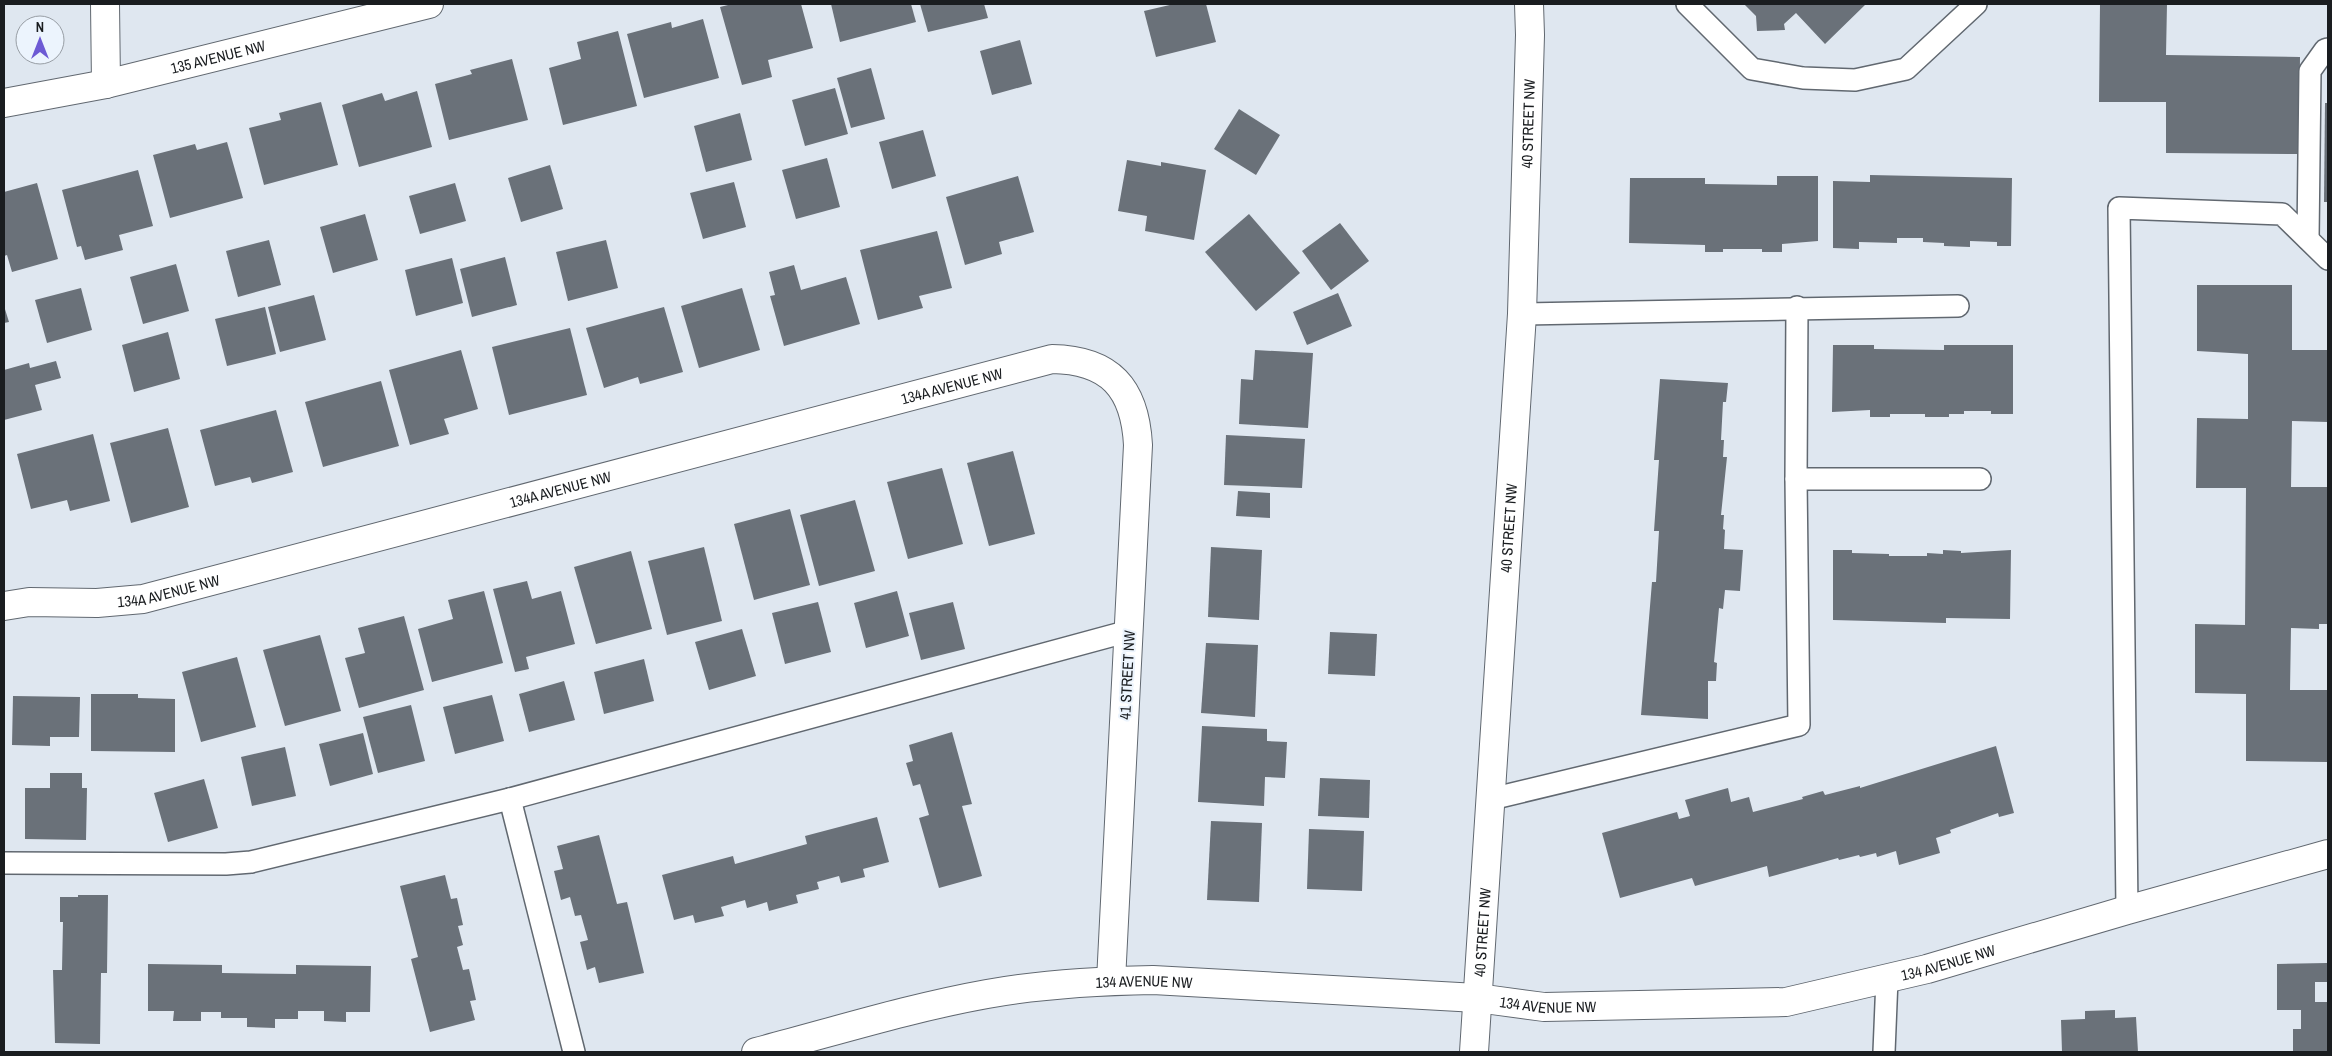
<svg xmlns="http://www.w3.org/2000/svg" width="2332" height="1056" viewBox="0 0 2332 1056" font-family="'Archivo Narrow',sans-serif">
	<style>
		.building { fill: #6a7179 }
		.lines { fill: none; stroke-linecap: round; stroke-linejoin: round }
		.service-casing { stroke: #616870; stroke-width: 24 }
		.minor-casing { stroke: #616870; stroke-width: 30 }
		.tertiary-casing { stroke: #616870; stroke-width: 30 }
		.service { stroke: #fff; stroke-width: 21 }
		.minor { stroke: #fff; stroke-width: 28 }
		.tertiary { stroke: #fff; stroke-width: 28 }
		.labels { text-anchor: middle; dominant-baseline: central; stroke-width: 4; stroke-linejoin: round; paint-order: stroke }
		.street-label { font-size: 15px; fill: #1a1d20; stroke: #ecf4fd }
	</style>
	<rect width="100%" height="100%" fill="#dfe7f0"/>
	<!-- building -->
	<g class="building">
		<path d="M732,4h69l12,44 -45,12 4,17 -30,8 -22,-78z"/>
		<path d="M831,4h80l5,18 -76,20z"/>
		<path d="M920,4h64l4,14 -60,14z"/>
		<path d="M1174,4h32l10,38 -60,15 -12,-46z"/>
		<path d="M1744,4h122l-41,40 -29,-31 -12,11 1,6 -28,1 -1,-15z"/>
		<path d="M2100,4h67l-1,51 134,2 -1,97 -133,-1v-51h-67z"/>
		<path d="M703,19l16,59 -75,20 -17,-64 44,-12 1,6z"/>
		<path d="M618,31l19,75 -74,19 -14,-57 32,-9 -4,-17z"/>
		<path d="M1020,40l12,44 -40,11 -12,-44z"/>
		<path d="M512,59l16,61 -79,20 -14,-56 37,-10 -2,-4z"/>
		<path d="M871,68l14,51 -34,9 -14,-50z"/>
		<path d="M835,88l13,46 -43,12 -13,-46z"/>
		<path d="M417,91l15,56 -73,20 -17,-62 40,-12 3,8z"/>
		<path d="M321,102l17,63 -74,20 -15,-57 32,-8 -2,-7z"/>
		<path d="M2325,103h3v99h-4z"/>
		<path d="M1239,109l41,26 -24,40 -42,-26z"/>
		<path d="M740,113l12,47 -46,12 -12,-46z"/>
		<path d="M923,130l13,46 -44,13 -13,-47z"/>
		<path d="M227,142l16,56 -73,20 -17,-63 42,-11 2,6z"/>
		<path d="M827,158l13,49 -44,12 -14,-49z"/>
		<path d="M1127,160l34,6v-4l45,8 -12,70 -49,-9 2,-15 -29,-5z"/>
		<path d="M550,165l13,44 -42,13 -13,-44z"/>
		<path d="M138,170l15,56 -34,9 4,15 -38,10 -4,-14 -4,1 -15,-57z"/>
		<path d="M1870,175l142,3 -1,68h-14v-4l-27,-1v6l-26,-1v-3l-21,-1v-4h-26v5l-38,-1v7l-26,-1v-67l37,1z"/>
		<path d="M1018,176l16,56 -35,10 3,12 -37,11 -19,-68z"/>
		<path d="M1777,176h41v65l-36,3v8h-20v-3h-39v3h-18v-7l-76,-2 1,-65h75v6l72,1z"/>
		<path d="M734,182l12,45 -43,12 -13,-46z"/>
		<path d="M37,183l21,76 -46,13 -5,-17 -3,1v-64z"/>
		<path d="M455,183l11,38 -46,13 -11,-38z"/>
		<path d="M365,214l13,46 -45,13 -13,-46z"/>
		<path d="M1249,214l51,59 -44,38 -51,-59z"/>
		<path d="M1340,223l29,38 -38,29 -29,-39z"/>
		<path d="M937,231l15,57 -33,8 4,12 -45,12 -18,-70z"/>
		<path d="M269,240l12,45 -43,12 -12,-46z"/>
		<path d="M606,240l12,48 -50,13 -12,-49z"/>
		<path d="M505,257l12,48 -45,12 -12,-48z"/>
		<path d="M452,258l11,45 -47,13 -11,-46z"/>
		<path d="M176,264l13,47 -46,13 -13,-47z"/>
		<path d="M794,265l7,25 45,-13 14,47 -76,22 -14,-50 5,-1 -6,-23z"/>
		<path d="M2197,285h95v65h36v72l-36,-1 -1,66h37v137h-9v5l-28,-1 -1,62h38v72l-82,-1v-67l-51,-1v-69l50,1 1,-137h-50l1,-70 51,1v-65l-51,-3z"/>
		<path d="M81,288l11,42 -45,13 -12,-43z"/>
		<path d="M742,288l18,62 -61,18 -18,-62z"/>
		<path d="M1338,293l14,33 -45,19 -14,-33z"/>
		<path d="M314,295l12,45 -46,12 -12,-45z"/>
		<path d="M4,306l5,16 -5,1z"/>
		<path d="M265,307l11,47 -49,12 -12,-47z"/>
		<path d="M664,307l19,65 -43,12 -2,-7 -34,11 -18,-60z"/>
		<path d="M570,328l17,67 -78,20 -17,-68z"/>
		<path d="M168,332l12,47 -46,13 -12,-47z"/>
		<path d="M1833,345h41v4l70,1v-5h69v69h-22v-3h-27v3h-15v3h-24v-3h-35v3h-20v-7l-38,2z"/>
		<path d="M461,350l17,59 -34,10 5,15 -39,11 -21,-75z"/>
		<path d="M1255,350l58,3 -5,75 -69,-4 2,-45 12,1z"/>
		<path d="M56,361l5,17 -26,7 7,25 -38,10v-50l25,-7 1,5z"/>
		<path d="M1660,379l68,4 -2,19h-3l-2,38h3l-1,17h4l-6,58h3l-1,14 2,1 -1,19 19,1 -3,41 -15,-1 -2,19 -4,-1 -5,54 3,1 -1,18h-8v38l-67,-4 11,-133h4l3,-51h-5l5,-71h-5z"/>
		<path d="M381,381l18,65 -76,21 -18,-65z"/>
		<path d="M276,410l17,62 -41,11 -2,-6 -35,9 -15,-56z"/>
		<path d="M168,428l21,79 -58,16 -21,-80z"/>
		<path d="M93,434l17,67 -40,10 -3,-11 -36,9 -14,-55z"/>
		<path d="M1226,435l79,4 -3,49 -78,-3z"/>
		<path d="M1013,451l22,83 -46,12 -22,-83z"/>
		<path d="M942,468l21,76 -55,15 -21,-77z"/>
		<path d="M1238,491l32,2v25l-34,-2z"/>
		<path d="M855,500l20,71 -56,15 -19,-71z"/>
		<path d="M790,509l20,76 -56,15 -20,-76z"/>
		<path d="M704,547l18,74 -55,14 -19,-74z"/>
		<path d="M1211,547l51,3 -3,70 -51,-3z"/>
		<path d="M1833,550h19v3l37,1v2h38v-3l16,1v-4l18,1v2l50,-3 -1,69 -64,-1v5l-113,-3z"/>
		<path d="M631,551l21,78 -56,15 -22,-77z"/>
		<path d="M527,581l5,18 29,-8 14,53 -49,13 3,12 -14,3 -22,-83z"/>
		<path d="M484,591l19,72 -71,19 -14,-53 35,-10 -5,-19z"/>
		<path d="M897,591l12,45 -43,12 -12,-45z"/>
		<path d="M818,602l13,50 -46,12 -13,-51z"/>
		<path d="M953,602l12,47 -44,11 -12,-47z"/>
		<path d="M404,616l20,74 -65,18 -14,-50 20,-5 -7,-25z"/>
		<path d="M742,629l14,47 -47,14 -14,-48z"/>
		<path d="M1330,632l47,2 -2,42 -47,-2z"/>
		<path d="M320,635l21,76 -56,15 -22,-76z"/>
		<path d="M1206,643l52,2 -3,72 -54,-4z"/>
		<path d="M237,657l19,70 -55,15 -19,-70z"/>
		<path d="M644,659l10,42 -50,13 -10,-42z"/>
		<path d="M564,681l11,39 -46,12 -10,-38z"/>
		<path d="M91,694h47v4l37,1v53l-84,-1z"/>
		<path d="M492,695l12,46 -49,13 -12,-47z"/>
		<path d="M13,696l67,1 -1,40h-29v9l-38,-1z"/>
		<path d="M411,705l14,56 -47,12 -15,-56z"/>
		<path d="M1202,726l65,3v12l20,1 -2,36 -20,-1 -1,29 -66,-4z"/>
		<path d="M952,732l20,72 -10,2 20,70 -43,12 -20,-70 10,-3 -9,-31 -7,2 -7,-23 7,-2 -4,-16z"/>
		<path d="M363,733l10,41 -43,12 -11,-42z"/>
		<path d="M1996,746l18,67 -15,4 -1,-4 -48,17 1,3 -15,5 4,15 -41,12 -3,-14 -19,6 -1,-4 -16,4 -1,-2 -20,5 -1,-2 -69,19 -2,-11 -72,20 -3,-8 -72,20 -18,-65 75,-21 2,7 11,-3 -5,-16 43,-12 3,14 18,-5 4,15 50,-13 -1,-2 21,-6 2,4 35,-9v2z"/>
		<path d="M285,747l11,49 -44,10 -11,-49z"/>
		<path d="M50,773h32v15h5l-1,52 -61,-1v-51h25z"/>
		<path d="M1320,778l50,2 -1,38 -51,-2z"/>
		<path d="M204,779l14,49 -50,14 -14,-49z"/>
		<path d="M877,817l12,45 -26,7 2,8 -24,6 -2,-7 -22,6 2,7 -23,6 2,8 -29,8 -2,-9 -20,6 -2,-8 -24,7 3,9 -29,7 -2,-8 -19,5 -12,-45 71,-19 2,8 72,-20 -2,-8z"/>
		<path d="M1211,821l51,2 -3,79 -52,-2z"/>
		<path d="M1309,829l55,2 -2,60 -55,-2z"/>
		<path d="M599,835l18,69 10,-2 17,71 -45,10 -4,-16 -8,3 -7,-28 8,-2 -7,-25 -6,1 -5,-19 -9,3 -7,-29 9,-2 -6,-23z"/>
		<path d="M445,875l6,24 6,-1 6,27 -5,1 5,19 -6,2 6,23 6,-1 7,31 -6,1 5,19 -45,12 -19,-73 7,-2 -18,-71z"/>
		<path d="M78,895h30l-1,78h-6l-1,71 -45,-1 -2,-73h9l1,-48h-3v-25h18z"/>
		<path d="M2327,963v19h-12v20h13v50h-35v-23h8v-19h-24v-46z"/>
		<path d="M148,964l74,1v8l74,1v-9l75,1 -1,46h-24v10l-22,-1v-10h-26v8h-23v9l-28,-1v-9h-26v-6h-20v9h-28l1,-10h-26z"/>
		<path d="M2115,1010v8l21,-1 2,35h-76l-1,-32 24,-1v-8z"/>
	</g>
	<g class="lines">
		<!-- service casing -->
		<g class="service-casing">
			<g id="service">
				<path d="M1687,4l65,65 51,9 52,2 51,-11 70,-65"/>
				<path d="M2308,239l2,-168 15,-21 3,-1"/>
				<path d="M1522,314l436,-8"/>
				<path d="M1796,479l1,-172"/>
				<path d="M510,799l64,253"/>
				<path d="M1491,799l308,-74 -3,-246h184"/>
				<path d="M4,863l222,1 25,-2 259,-63 619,-168"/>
				<path d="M2127,910l-8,-702 163,6 46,45"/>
				<path d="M1884,1052l3,-73"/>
			</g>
		</g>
		<!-- minor casing -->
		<g class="minor-casing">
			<g id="minor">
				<path d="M105,4l1,80"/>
				<path id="s1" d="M4,103l102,-19 323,-80"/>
				<path id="s2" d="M4,606l25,-4 68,1 46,-4 909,-240c58,1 83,29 86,86l-27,536"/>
			</g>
		</g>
		<!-- tertiary casing -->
		<g class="tertiary-casing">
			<g id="tertiary">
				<path id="s3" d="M756,1052c77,-20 153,-44 231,-58 55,-10 110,-13 166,-14l324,18 67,9 242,-5 141,-33 200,-59 201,-56"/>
				<path id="s4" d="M1474,1052l48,-738 8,-279 -1,-31"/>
			</g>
		</g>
		<!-- service -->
		<use href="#service" class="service"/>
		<!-- minor -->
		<use href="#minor" class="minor"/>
		<!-- tertiary -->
		<use href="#tertiary" class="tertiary"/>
	</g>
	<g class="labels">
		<!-- street labels -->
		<g class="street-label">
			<text stroke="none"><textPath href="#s1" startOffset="219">135 AVENUE NW</textPath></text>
			<text stroke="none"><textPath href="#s4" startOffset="930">40 STREET NW</textPath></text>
			<text stroke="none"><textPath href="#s2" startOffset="976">134A AVENUE NW</textPath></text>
			<text stroke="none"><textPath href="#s2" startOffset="571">134A AVENUE NW</textPath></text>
			<text stroke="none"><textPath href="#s4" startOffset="525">40 STREET NW</textPath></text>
			<text stroke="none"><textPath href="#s2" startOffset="166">134A AVENUE NW</textPath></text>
			<text transform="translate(1127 675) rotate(-87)">41 STREET NW</text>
			<text stroke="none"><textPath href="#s4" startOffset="120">40 STREET NW</textPath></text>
			<text stroke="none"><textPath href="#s3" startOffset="1206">134 AVENUE NW</textPath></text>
			<text stroke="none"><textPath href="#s3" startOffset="396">134 AVENUE NW</textPath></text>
			<text stroke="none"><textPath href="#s3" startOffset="801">134 AVENUE NW</textPath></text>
		</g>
	</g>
	<!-- border -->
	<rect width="2332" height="1056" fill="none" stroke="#1a1d20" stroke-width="10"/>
	<!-- north arrow -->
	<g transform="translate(40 40)"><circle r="24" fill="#ecf4fd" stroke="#989ea5"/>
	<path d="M0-4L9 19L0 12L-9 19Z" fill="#6d5ad4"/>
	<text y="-8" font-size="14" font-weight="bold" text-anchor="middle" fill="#1a1d20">N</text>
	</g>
</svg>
